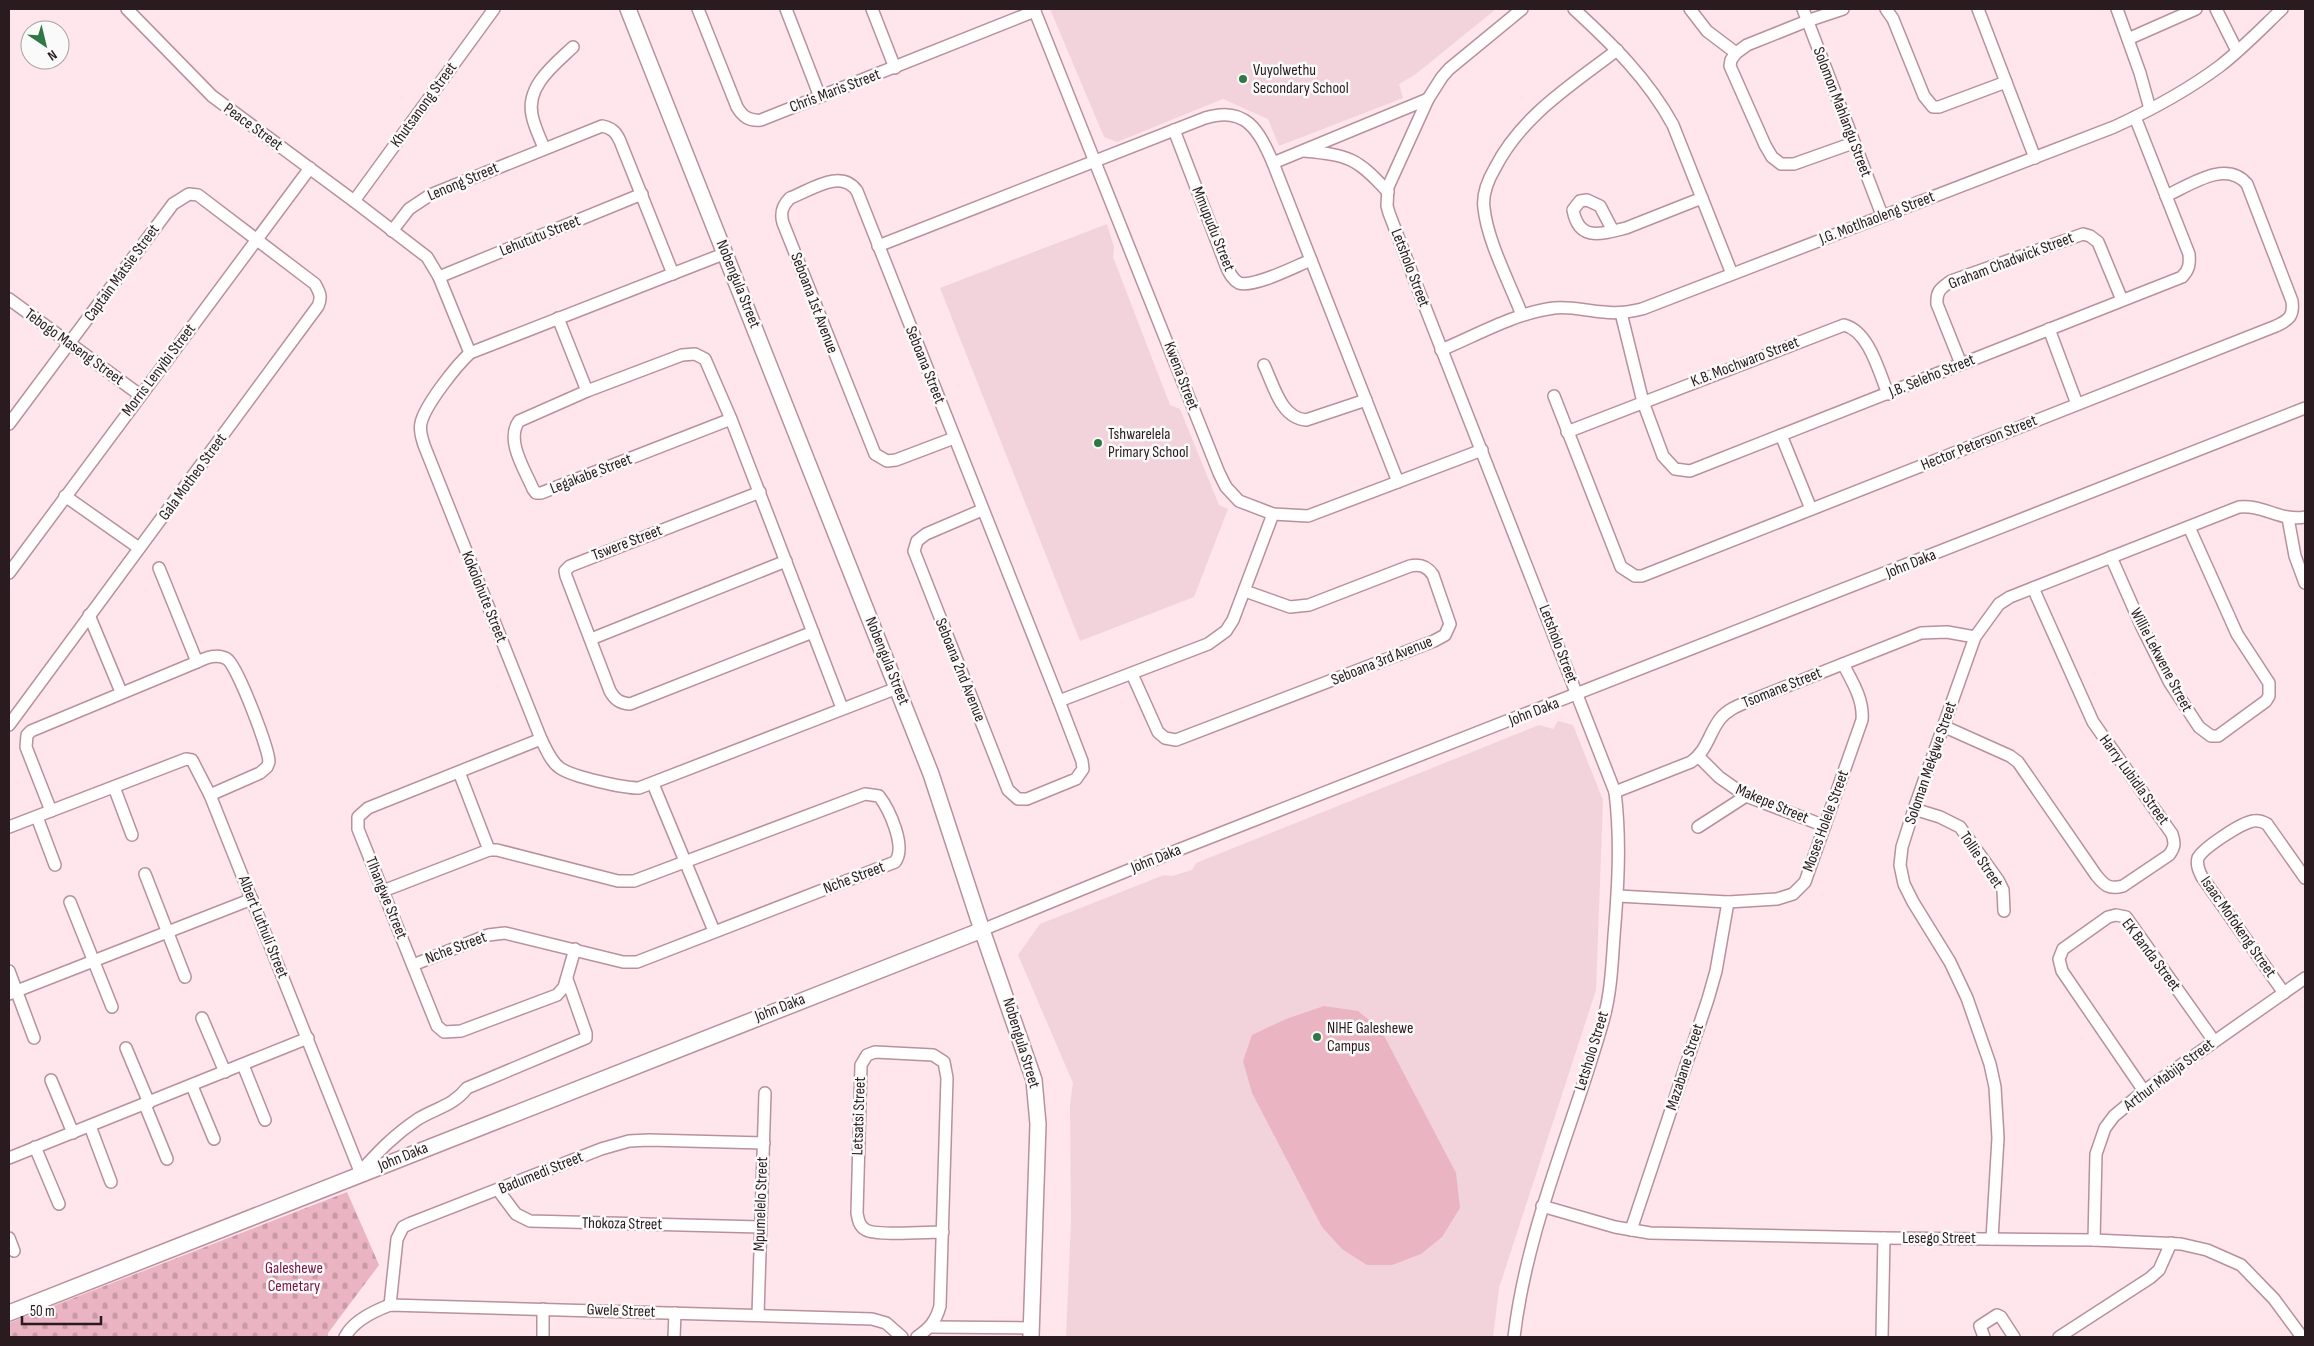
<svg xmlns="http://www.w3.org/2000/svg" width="2314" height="1346" viewBox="0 0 2314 1346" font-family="'Sofia Sans Condensed',sans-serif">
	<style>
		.built { fill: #f2d3db }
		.cemetery { fill: url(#cemetery-stones) }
		.pitch { fill: #eab4c2 }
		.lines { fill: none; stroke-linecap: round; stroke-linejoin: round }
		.street-casing { stroke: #b8919c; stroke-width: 14 }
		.secondary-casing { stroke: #b8919c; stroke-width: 18 }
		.street { stroke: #fff; stroke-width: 11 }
		.secondary { stroke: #fff; stroke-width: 15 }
		.poi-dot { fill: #2f7845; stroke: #fafafa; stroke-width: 2 }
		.labels { text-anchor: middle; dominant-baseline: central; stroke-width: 5; stroke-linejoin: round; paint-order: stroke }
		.poi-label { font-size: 16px; fill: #291b1f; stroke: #fafafa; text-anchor: start }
		.street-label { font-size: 16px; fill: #291b1f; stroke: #fafafa }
		.park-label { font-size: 16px; fill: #7a1440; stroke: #fafafa }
	</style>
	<defs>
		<pattern id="cemetery-stones" width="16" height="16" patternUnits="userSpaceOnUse" patternTransform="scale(1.25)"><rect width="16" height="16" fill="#eab4c2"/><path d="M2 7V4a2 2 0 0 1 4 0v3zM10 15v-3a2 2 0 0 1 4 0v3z" fill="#c99aa6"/></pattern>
	</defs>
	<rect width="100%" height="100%" fill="#ffe5ec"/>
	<!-- built -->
	<g class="built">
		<path d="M1050,9h446l-80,65 -17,10 4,14 -124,48 -11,-27 -45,-20 -106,43 -13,-5z"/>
		<path d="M1107,224l7,23 -1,10 57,148 10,4 39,96 9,4 -34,88 -114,44 -140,-353z"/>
		<path d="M1558,721l15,4 30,75 -7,190 -97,298 -6,49h-427l5,-116 -1,-116 3,-22 -55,-128 22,-31 124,-49 8,1 20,-6 4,-7 343,-138 14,4z"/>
	</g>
	<!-- cemetery -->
	<path class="cemetery" d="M347,1192l32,73 -51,68v4h-319v-14z"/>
	<!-- pitch -->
	<path class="pitch" d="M1324,1006l34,5 23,19 75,143 4,35 -18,29 -21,17 -29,11h-25l-25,-16 -20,-22 -70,-134 -9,-32 9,-26 34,-16z"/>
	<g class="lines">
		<!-- street casing -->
		<g class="street-casing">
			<g id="street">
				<path d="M127,9l85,87 142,105 73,56 12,20 31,76"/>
				<path d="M698,9l39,98c6,10 12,14 24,13l274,-109"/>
				<path d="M786,9l34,88"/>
				<path d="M872,9l23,59"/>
				<path d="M1034,9l185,464 7,14 13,14 34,13 35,2 174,-66"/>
				<path d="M1574,9c38,35 74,70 99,116l59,149"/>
				<path d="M1690,9l17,22 29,22"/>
				<path d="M1803,9l79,206"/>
				<path d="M1843,9l-36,12 -60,24 -11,8 -5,7 -1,6 35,79 7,12 9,7h13l59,-21"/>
				<path d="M1886,9l7,10 31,77 9,11h6l67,-25"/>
				<path d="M1978,9l57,149"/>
				<path d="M2117,9l23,64 10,36"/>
				<path d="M2216,9l21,42"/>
				<path d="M2128,39l68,-30"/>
				<path d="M1174,130l53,138c3,6 6,12 12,15 15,5 57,-17 72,-23"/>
				<path d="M544,148c-4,-10 -10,-22 -12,-33 -6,-29 22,-50 41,-68"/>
				<path d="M1304,151c45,4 53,7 84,41"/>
				<path d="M1273,163l155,-64"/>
				<path d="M354,201l140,-192"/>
				<path d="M392,231l17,-22 21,-14 172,-69c10,2 14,6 18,15l53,133"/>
				<path d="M1613,231l-13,-25 -13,-6 -7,1 -7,9c6,32 28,24 53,18l76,-30"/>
				<path d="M878,246l327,-128c41,-13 54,13 68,45l125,319"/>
				<path d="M726,253l-256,100c-14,13 -45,52 -49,70 -2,8 1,15 3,22l117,294c5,10 10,23 19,29 13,9 63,20 79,20l258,-100"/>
				<path d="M439,277l203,-83"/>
				<path d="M9,299l131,96"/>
				<path d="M1621,313l22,89 20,54 12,13 15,2 492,-194c7,-7 8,-13 7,-23l-54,-137"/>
				<path d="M1522,315c-12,-31 -35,-75 -38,-107 -2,-14 4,-28 11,-40 27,-53 77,-83 122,-118"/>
				<path d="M558,318l29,73"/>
				<path d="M2049,329l28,75"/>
				<path d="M1441,350c36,-15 74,-37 113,-42 17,-2 33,3 50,4 13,2 25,0 38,-3l472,-182c37,-17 74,-37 106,-61 22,-17 42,-38 62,-57"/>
				<path d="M1961,364l-24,-60c-1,-13 4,-16 14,-23l132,-47 7,2 8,6 24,58"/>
				<path d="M1264,365c10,21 17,53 42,55l60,-20"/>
				<path d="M1554,396l67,171 14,9h7l634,-250c13,-6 18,-10 16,-25l-45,-117c-21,-25 -57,1 -81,12"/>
				<path d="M731,419l-190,74h-5l-3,-4c-8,-19 -28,-49 -14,-68l68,-30 95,-36 13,-1 10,5 26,60 111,289"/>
				<path d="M9,424l164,-220 16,-10 9,1 117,89c5,9 7,13 3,22l-309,419"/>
				<path d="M1567,432l277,-107c25,6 35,47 44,69"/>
				<path d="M1781,435l30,74"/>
				<path d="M954,438l-58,22 -9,1 -12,-7 -92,-231c-3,-10 -1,-17 7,-25 21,-8 51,-30 67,-7l202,510 23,60 1,8 -7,10 -49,20h-9l-10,-9 -94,-239 3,-10 9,-7 56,-24"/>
				<path d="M760,492l-190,74 -5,5 1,5 44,115c5,9 10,12 20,13l183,-72"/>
				<path d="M65,496l74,52"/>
				<path d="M2288,518l7,38 10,27"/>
				<path d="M2111,557l30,68 29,58 29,44 12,9h7l48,-35 3,-5v-13l-32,-49 -48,-107"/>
				<path d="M159,568l38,94"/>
				<path d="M9,573l301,-405"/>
				<path d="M89,615l32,77"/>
				<path d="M591,639l195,-78"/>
				<path d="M1132,674l26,58 7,6 11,2 258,-99 11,-6 5,-11 -17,-49c-6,-9 -13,-11 -23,-9l-101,39 -19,2 -45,-16"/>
				<path d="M1059,701l149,-57 18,-13 7,-11 40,-106"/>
				<path d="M1943,726l67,30 8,6 78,113c8,10 13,15 27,11l46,-31c6,-8 6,-12 3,-21l-79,-112 -60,-134"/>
				<path d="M541,739l-173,69 -10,9v12l79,197 7,6 17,-1 96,-36 7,-8 11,-38"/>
				<path d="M1699,757l20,20 27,19 79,30"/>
				<path d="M459,772l30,78"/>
				<path d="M653,784l61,147"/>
				<path d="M114,787l18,48"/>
				<path d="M1615,792l76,-30c16,-11 18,-29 29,-43 7,-9 17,-13 27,-17l174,-69 26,-1 28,5"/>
				<path d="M1914,809l26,8 20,10 38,53 5,10 1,21"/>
				<path d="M51,811l-25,-64 1,-12 4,-4 166,-69c9,-4 20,-9 30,-3 10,6 42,90 42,103l-2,5 -7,6 -50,22"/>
				<path d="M37,817l18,48"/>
				<path d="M9,827l177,-68 6,1 18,35 151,379"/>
				<path d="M1698,827l48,-31"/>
				<path d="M145,874l40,103"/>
				<path d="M383,891l106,-41h8l121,31h16l231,-87 14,2c10,13 28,51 16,66l-258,100h-14l-118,-29 -17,2 -75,30"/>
				<path d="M1618,896l110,6 49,-3 16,-5 12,-12 57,-162c2,-20 -10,-39 -19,-56"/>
				<path d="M70,902l42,105"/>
				<path d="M982,930l196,-80 1127,-442"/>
				<path d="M9,971l25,67"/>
				<path d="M2284,993l-82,-116c-3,-6 -6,-12 -4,-19 5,-10 43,-35 55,-37 5,-1 9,0 14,3l38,54"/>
				<path d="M9,994l243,-95"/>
				<path d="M202,1018l23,54"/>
				<path d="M126,1048l23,55"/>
				<path d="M243,1065l22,55"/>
				<path d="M51,1080l22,53"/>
				<path d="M192,1086l22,53"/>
				<path d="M2144,1091l-82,-120 -3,-12 4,-10 45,-32 8,-2 10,2 88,124"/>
				<path d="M145,1105l22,54"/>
				<path d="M90,1126l21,56"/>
				<path d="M35,1147l24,57"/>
				<path d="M9,1158l299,-120"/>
				<path d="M360,1172c19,-21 34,-37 58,-53 18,-11 35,-13 49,-31l119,-50v-5l-19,-54"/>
				<path d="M498,1190l18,24 14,7 230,6"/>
				<path d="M1542,1206l73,21 35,6 234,5 210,2 87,4 26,6 34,15 33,34 28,38"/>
				<path d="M1631,1230l77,-231 8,-28 12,-69"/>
				<path d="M9,1238l5,13"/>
				<path d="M1992,1239l6,-101 -3,-51 -5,-23 -23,-66 -17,-36 -37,-60 -9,-18 -4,-19 2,-18 12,-38 61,-172 24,-33 11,-7 229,-90c23,-3 43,15 66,10"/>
				<path d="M2094,1240l2,-86 9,-26 9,-12 30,-25 161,-113"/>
				<path d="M390,1305l7,-66 6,-12 8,-4 190,-74 28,-8 20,-1 115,3"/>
				<path d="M758,1315l7,-222"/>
				<path d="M931,1327l100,1"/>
				<path d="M345,1337c8,-16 29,-26 45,-32l482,14 14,4 16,14"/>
				<path d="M543,1337v-28"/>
				<path d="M674,1337l1,-24"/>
				<path d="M917,1337c13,-9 19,-16 23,-31l7,-228 -3,-16 -11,-7 -58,-3 -8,3 -6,10 -4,148c1,6 2,13 9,17 11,6 61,2 77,2"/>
				<path d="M1514,1337c13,-110 59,-210 89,-316 8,-28 9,-56 11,-85 4,-48 7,-96 1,-144l-197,-503 -29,-76 -2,-7 1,-19 40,-88 14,-22 7,-8 73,-60"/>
				<path d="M1882,1337l2,-99"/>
				<path d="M1984,1337l-4,-11 17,-11 4,2 13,20"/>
				<path d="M2059,1337l91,-59 9,-8 12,-27"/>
			</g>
		</g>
		<!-- secondary casing -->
		<g class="secondary-casing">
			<g id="secondary">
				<path d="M628,9l303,765 51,156 52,150 4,44 -7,213"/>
				<path d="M9,1313l973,-383"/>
			</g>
		</g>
		<!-- street -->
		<use href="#street" class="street"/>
		<!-- secondary -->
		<use href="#secondary" class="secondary"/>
	</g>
	<!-- markers -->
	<g class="poi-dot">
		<circle cx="1243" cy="79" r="5"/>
		<circle cx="1098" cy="443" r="5"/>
		<circle cx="1317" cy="1037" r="5"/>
	</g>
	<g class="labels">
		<!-- poi labels -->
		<g class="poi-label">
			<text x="1253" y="70">Vuyolwethu<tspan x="1253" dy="18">Secondary School</tspan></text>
			<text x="1108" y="434">Tshwarelela<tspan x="1108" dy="18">Primary School</tspan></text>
			<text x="1327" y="1028">NIHE Galeshewe<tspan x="1327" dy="18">Campus</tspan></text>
		</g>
		<!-- street labels -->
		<g class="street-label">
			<text transform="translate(835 91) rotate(-21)">Chris Maris Street</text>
			<text transform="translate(424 105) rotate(-54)">Khutsanong Street</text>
			<text transform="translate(1842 112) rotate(69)">Solomon Mahlangu Street</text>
			<text transform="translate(253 127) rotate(36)">Peace Street</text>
			<text transform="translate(463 182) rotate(-23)">Lenong Street</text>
			<text transform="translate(1877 218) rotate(-21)">J.G. Motlhaoleng Street</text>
			<text transform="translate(1213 229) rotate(68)">Mmupudu Street</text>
			<text transform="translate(540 236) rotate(-22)">Lehututu Street</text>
			<text transform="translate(2011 261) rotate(-21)">Graham Chadwick Street</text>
			<text transform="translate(1410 268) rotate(69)">Letsholo Street</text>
			<text transform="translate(122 273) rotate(-54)">Captain Matsie Street</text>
			<text transform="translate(738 284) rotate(68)">Nobengula Street</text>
			<text transform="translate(814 303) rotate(69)">Seboana 1st Avenue</text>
			<text transform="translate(74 347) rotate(36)">Tebogo Maseng Street</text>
			<text transform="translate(1745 362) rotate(-21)">K.B. Mochwaro Street</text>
			<text transform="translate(925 365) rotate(68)">Seboana Street</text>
			<text transform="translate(159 370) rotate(-53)">Morris Lenyibi Street</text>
			<text transform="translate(1181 376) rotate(69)">Kwena Street</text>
			<text transform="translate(1932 376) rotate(-22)">J.B. Seleho Street</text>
			<text transform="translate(1979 443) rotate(-22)">Hector Peterson Street</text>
			<text transform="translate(591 474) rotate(-21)">Legakabe Street</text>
			<text transform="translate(193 477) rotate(-54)">Gala Motheo Street</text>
			<text transform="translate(627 543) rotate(-21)">Tswere Street</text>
			<text transform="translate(1911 564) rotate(-22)">John Daka</text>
			<text transform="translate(484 597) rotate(68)">Kokolohute Street</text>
			<text transform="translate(1558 644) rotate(69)">Letsholo Street</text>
			<text transform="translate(2161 660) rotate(62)">Willie Lekwene Street</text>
			<text transform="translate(887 661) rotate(68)">Nobengula Street</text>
			<text transform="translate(1382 661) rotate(-22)">Seboana 3rd Avenue</text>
			<text transform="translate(960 670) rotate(68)">Seboana 2nd Avenue</text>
			<text transform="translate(1782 688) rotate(-22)">Tsomane Street</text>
			<text transform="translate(1534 712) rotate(-21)">John Daka</text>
			<text transform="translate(1931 763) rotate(-71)">Soloman Mekgwe Street</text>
			<text transform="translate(2134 780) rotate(54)">Harry Lubidla Street</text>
			<text transform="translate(1772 804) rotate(23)">Makepe Street</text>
			<text transform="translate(1826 821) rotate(-70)">Moses Holele Street</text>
			<text transform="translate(1156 859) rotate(-22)">John Daka</text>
			<text transform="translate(1981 860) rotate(56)">Tollie Street</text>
			<text transform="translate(854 878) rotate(-21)">Nche Street</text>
			<text transform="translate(386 898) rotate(68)">Tlhangwe Street</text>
			<text transform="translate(263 927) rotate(68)">Albert Luthuli Street</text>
			<text transform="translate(2238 927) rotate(55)">Isaac Mofokeng Street</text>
			<text transform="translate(456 948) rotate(-21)">Nche Street</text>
			<text transform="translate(2151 955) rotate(53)">EK Banda Street</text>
			<text transform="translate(780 1008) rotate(-21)">John Daka</text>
			<text transform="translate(1021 1043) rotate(73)">Nobengula Street</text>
			<text transform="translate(1592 1051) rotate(-73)">Letsholo Street</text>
			<text transform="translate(1685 1067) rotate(-72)">Mazabane Street</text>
			<text transform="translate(2169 1075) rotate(-37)">Arthur Mabija Street</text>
			<text transform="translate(859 1116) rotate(-88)">Letsatsi Street</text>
			<text transform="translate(403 1157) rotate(-22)">John Daka</text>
			<text transform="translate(541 1173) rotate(-22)">Badumedi Street</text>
			<text transform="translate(761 1204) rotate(-88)">Mpumelelo Street</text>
			<text transform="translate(622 1224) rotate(1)">Thokoza Street</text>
			<text x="1939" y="1238">Lesego Street</text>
			<text transform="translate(621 1311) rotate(2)">Gwele Street</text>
		</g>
		<!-- park labels -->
		<g class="park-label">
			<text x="294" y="1268">Galeshewe<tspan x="294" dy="18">Cemetary</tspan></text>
		</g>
	</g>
	<!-- border -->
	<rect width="2314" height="1346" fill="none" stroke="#291b1f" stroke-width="20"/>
	<!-- north arrow -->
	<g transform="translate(45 45) rotate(145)"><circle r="24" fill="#fafafa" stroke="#a6a1a2"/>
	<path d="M0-4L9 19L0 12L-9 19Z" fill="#2f7845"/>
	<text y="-8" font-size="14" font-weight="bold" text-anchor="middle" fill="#291b1f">N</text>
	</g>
	<!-- scale -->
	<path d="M22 1316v8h79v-8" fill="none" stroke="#291b1f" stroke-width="2.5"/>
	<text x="30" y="1316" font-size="15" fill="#291b1f" stroke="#fafafa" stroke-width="4" paint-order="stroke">50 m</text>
</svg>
